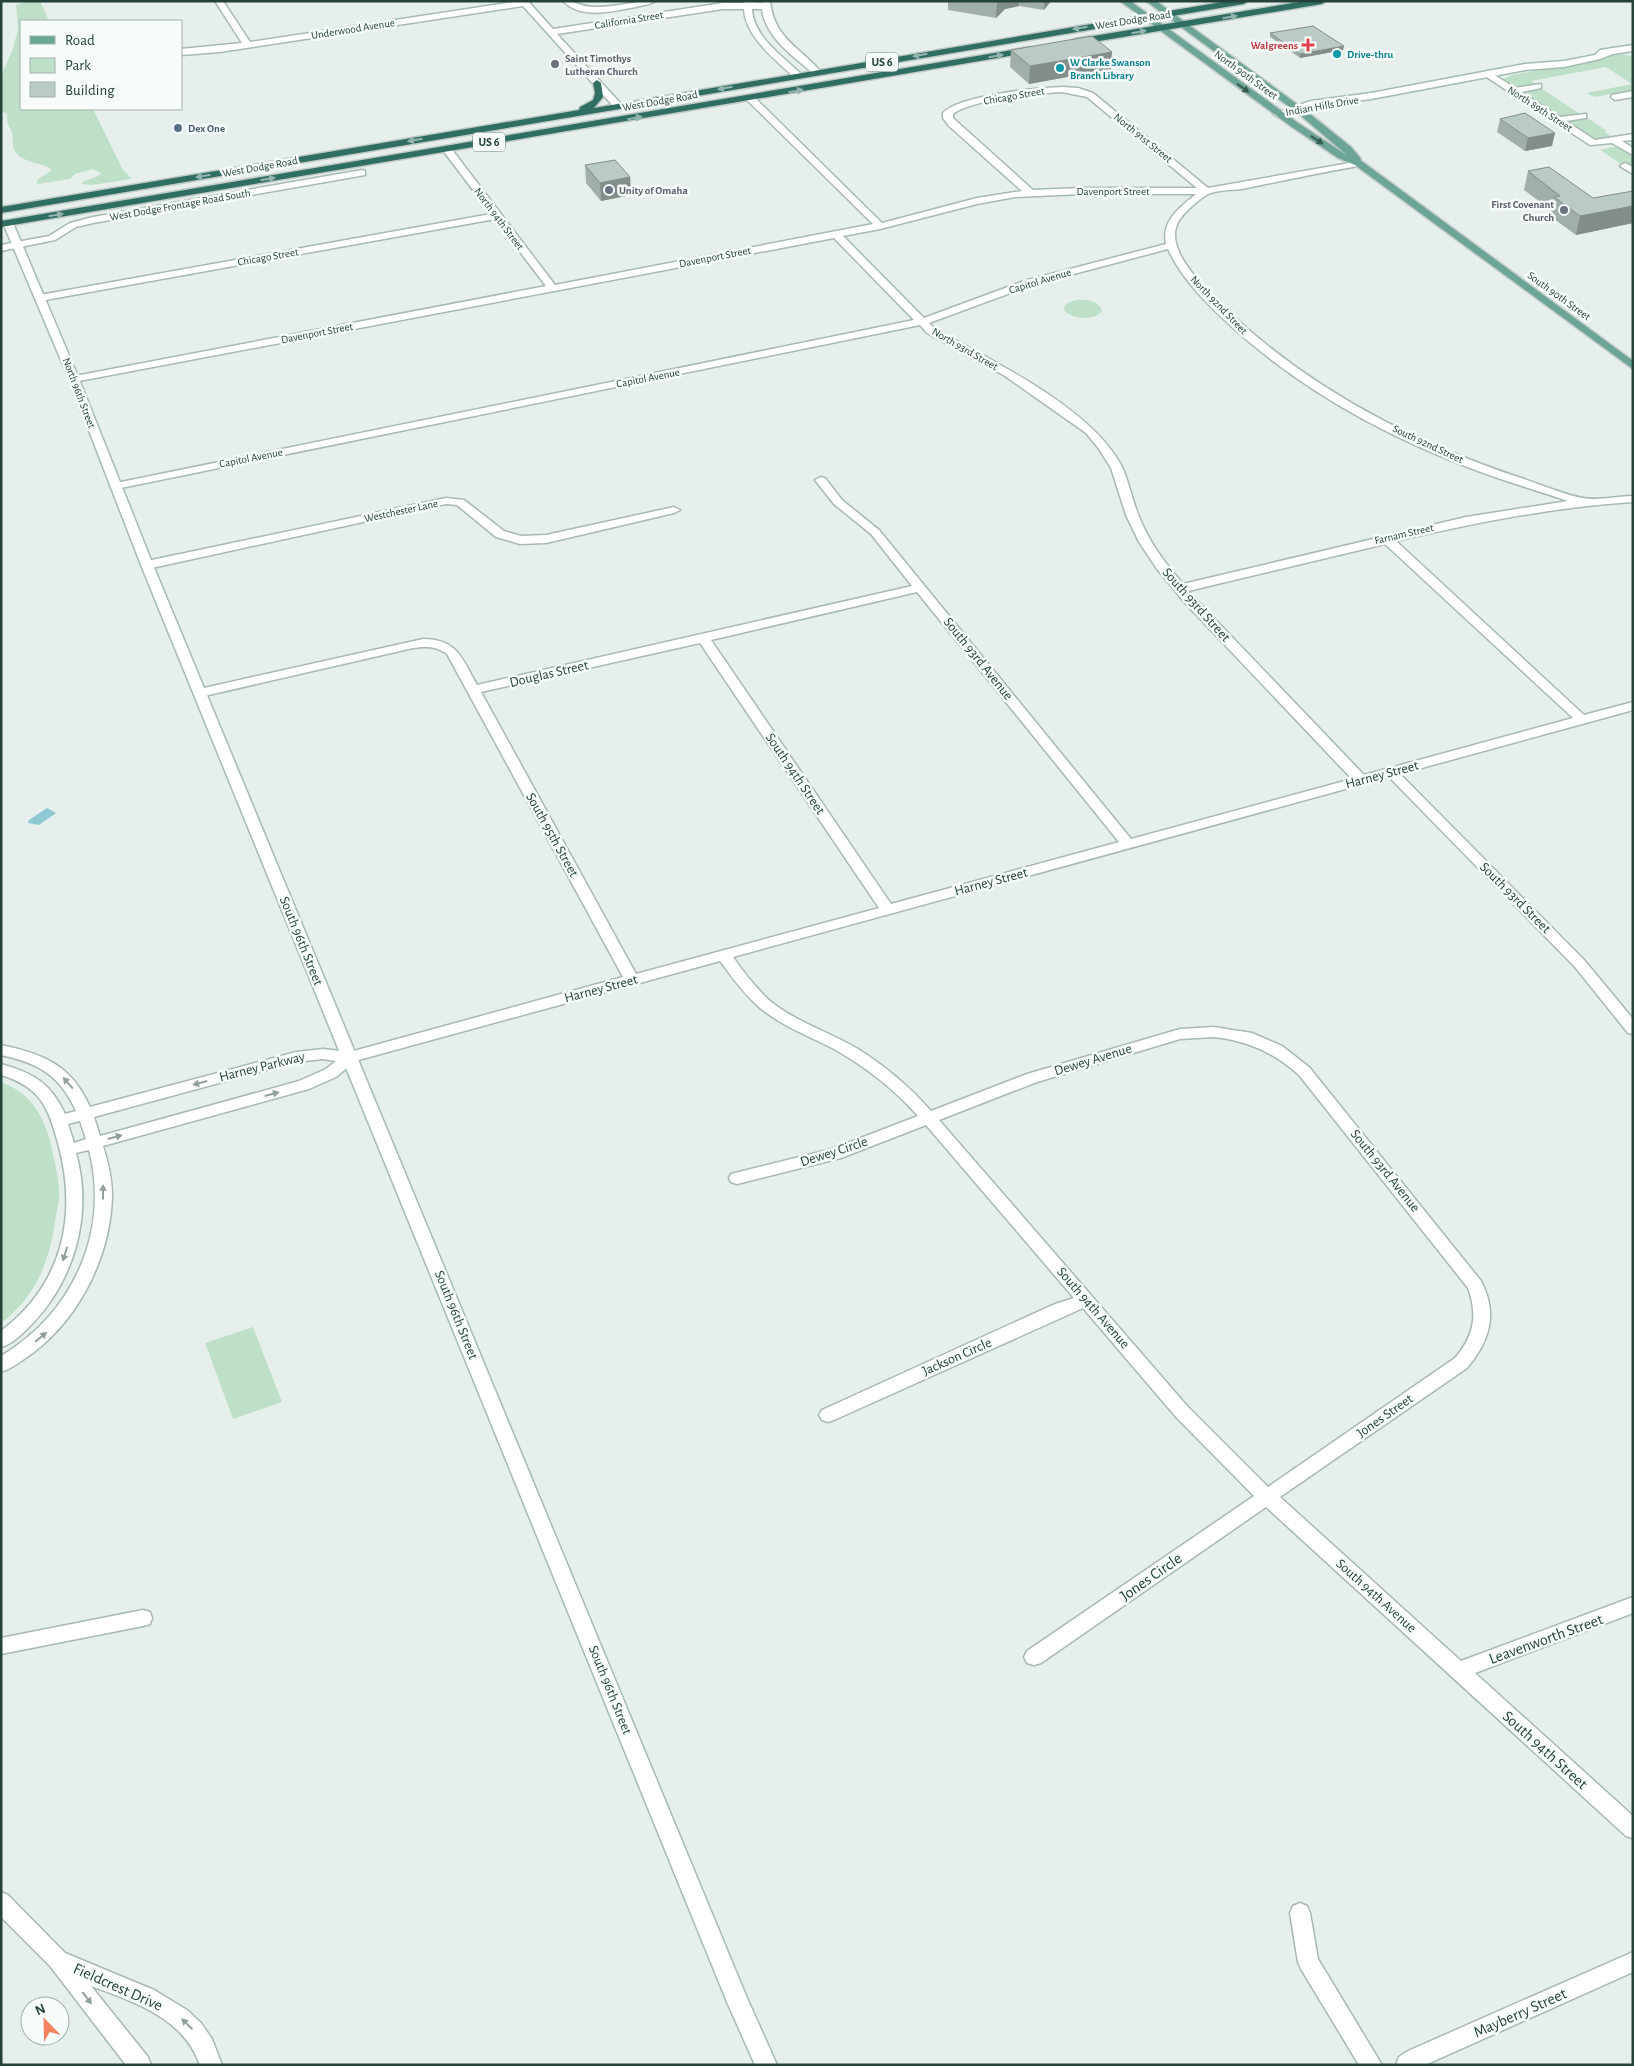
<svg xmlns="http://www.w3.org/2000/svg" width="1634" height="2066" viewBox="0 0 1634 2066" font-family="'Alegreya Sans',sans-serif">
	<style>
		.green { fill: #bfe0c8 }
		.water { fill: #8ec9d4 }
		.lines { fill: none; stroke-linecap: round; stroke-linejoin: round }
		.street-casing { stroke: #a8b8b2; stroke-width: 3 }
		.secondary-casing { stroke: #a4bbb3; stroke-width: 3 }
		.primary-casing { stroke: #c2cac8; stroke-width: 3 }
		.highway-casing { stroke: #c2cac8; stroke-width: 3 }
		.street { fill: #fff; fill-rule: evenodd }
		.secondary { fill: #fff; fill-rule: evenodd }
		.primary { fill: #6aa596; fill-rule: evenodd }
		.highway { fill: #2f6f62; fill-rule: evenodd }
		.wall { fill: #a1aea9 }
		.shaded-wall { fill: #838d89 }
		.building { fill: #bbcac4; stroke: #838d89 }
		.oneway { fill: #93b5ae }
		.oneway2 { fill: #365b51 }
		.oneway3 { fill: #92a09c }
		.health-dot { fill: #e0444e; stroke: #f7fbf9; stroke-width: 2 }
		.culture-dot { fill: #0f9aa8; stroke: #f7fbf9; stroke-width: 2 }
		.worship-dot { fill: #6b7280; stroke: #f7fbf9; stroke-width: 2 }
		.service-dot { fill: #5c6f8a; stroke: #f7fbf9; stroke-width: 2 }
		.labels { text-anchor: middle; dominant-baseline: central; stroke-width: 5; stroke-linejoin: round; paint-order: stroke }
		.far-street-label { font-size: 11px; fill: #24423a; stroke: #f7fbf9 }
		.far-health-label { font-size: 11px; font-weight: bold; fill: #be3a42; stroke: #f7fbf9; text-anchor: end }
		.far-culture-label { font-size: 11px; font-weight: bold; fill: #0d838f; stroke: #f7fbf9; text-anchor: start }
		.far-worship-label { font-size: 11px; font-weight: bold; fill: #5b616d; stroke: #f7fbf9; text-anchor: start }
		.far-service-label { font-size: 11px; font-weight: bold; fill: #4e5e75; stroke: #f7fbf9; text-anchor: start }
		.shield { fill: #f7fbf9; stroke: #637a73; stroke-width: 1 }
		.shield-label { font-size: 12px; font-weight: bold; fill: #24423a }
		.street-label { font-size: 14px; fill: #24423a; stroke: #f7fbf9 }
		.near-street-label { font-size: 16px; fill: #24423a; stroke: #f7fbf9 }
	</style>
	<rect width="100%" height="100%" fill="#e6efeb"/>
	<!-- green -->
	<g class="green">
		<path d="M27,1h13l9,20h-28v88h72l30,61 9,9 -40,6 -10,-1 1,-2 19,-8 -9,-5 -18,5 -5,5 -33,5v-4l15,-10c-8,-8 -30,-6 -37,-19 -4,-6 -1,-13 -3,-19 -4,-9 -5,-6 -5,-18l-6,-3v-35l12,-27 5,-20 -2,-24z"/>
		<path d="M1620,54l13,2v34l-39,7 -7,-4 45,-9 -26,-17 -75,14 4,3c-13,3 -22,5 -32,-5l9,-4z"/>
		<path d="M1541,88l39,26 -21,2 -35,-23z"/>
		<path d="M1586,117l21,14 -2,1 9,6 -20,1 -26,-17z"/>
		<path d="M1617,146l16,10v9l-12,-1 -21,-14z"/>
		<path d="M1076,300c10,-1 23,0 26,11 -8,10 -29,9 -38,-1 0,-7 6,-8 12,-10z"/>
		<path d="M1,1082c32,12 44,36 51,67 3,16 8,32 7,49 0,7 -3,15 -4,23 -5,40 -20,77 -54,102z"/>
		<path d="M253,1327l29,75 -49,17 -28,-76z"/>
	</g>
	<!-- water -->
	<path class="water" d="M47,808l9,5 -17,12 -11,-2 1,-3z"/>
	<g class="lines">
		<!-- street casing -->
		<g class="street-casing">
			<g id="street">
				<path d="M215,1h8l27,41 270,-41h8l25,28 170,-26h21v-2l18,2v-2h8c4,38 30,46 51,71l-1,2h-6c-20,-17 -49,-37 -52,-65h-10c1,27 31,48 49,65v4h-6c-19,-18 -50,-41 -51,-69h-21l-166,25 64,70 2,2 -5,3 -3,-1 -92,-102 -303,46 -39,3v-6l61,-6z"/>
				<path d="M563,1c12,0 21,7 34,6 20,0 38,-6 58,-6 -5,4 -13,4 -19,6 -23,4 -55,13 -73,-6z"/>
				<path d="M1488,71l27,17 26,-4v4l-20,4 39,25 26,-3v4l-20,3 29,19 38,-6v6l-11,1 11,7v7l-21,-12 -22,2 -105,-69v-4z"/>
				<path d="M1062,87l16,1 15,5 115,95 153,-27v4l-3,1c-39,7 -77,15 -116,23 -10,1 -25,1 -34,5 -9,5 -22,17 -28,25 -16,23 10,52 25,69 85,90 196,150 313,189 19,6 46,18 65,21 15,3 34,-2 50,-2v6c-80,5 -159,21 -237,39l188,174 49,-13v8l-233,64 185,187 48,58v15l-5,-1 -53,-66 -186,-190 -656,180c11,16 23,31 37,44 26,21 59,31 88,48 27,17 52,38 73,62l96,-37 153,-45 34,-2 38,6 30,13 27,21 172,214c17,32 9,60 -14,87l-187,129 181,164 172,-64v16l-158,60 158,143v22l-7,-2 -360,-329 -225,156 -7,2 -7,-2 -3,-6 3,-6 227,-155 -78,-79 -93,-109 -249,112 -6,2 -6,-2 -3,-5 3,-5 233,-106 19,-6 -148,-173 -85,33 -104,26 -6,-2 -2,-4 2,-4 101,-25 86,-33c-24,-27 -52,-49 -84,-67 -25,-13 -52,-23 -74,-41 -16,-14 -28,-31 -40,-47l-365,100 -19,16 -27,12 -206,57c5,16 9,32 9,49 -1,59 -31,121 -78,157 -10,7 -21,16 -33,20v-16c72,-43 109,-124 88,-206l-13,3c17,61 -1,126 -44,171 -9,9 -19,20 -31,23v-16c62,-47 77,-115 57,-188 -10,-37 -18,-56 -57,-68v-11c32,9 50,19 64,50l11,-3c-16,-36 -38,-48 -75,-56v-10c43,9 70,20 89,62l206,-55 27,-3 27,3 273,-75 -176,-323c-11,-8 -21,-8 -34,-6l-213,49 -5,-1 -1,-3 1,-3 228,-51c35,0 39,20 54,46l435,-99 -41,-52 -37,-30 -19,-24 6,-3 4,1 17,22 37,30 252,309 221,-60 -166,-175 -29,-35 -18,-27 -13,-27 -15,-47 -12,-19 -13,-16 -81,-57 -78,-43 -7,-8 -804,164 -6,-3 6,-3 798,-163 -80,-82 -760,144 -4,-1 -1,-2 1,-2 476,-91 -51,-67 -455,82 -5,-3 5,-3 451,-81 -49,-65 5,-3 3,1 105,138 318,-61 -126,-124v-4h6l129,127 95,-25 45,-7 -73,-65 -6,-8v-5c16,-18 95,-25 119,-26zM1062,92l25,5 110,91h-116l-48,2 -80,-72v-4c17,-14 86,-21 109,-22zM1081,194h115c-16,13 -35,27 -30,50l-142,37 -100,37 -81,-82 37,-7 97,-25 38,-7zM1168,249c14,31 41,57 65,79 71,64 156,110 245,143 30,11 60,20 90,30l-102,16 -283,67c-18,-21 -35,-43 -45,-70 -6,-15 -9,-32 -16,-47 -29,-58 -131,-107 -187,-138l-6,-6 103,-38zM1385,544l188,174 -209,57 -176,-184zM917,592l202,250 -228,62 -180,-264zM700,643l179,265 -243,66 -155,-282zM1214,1037c34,4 59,15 85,38l169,213c10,27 6,48 -13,70l-187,129 -80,-80 -249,-287 98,-38 143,-43zM323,1059l13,2 -10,8 -27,12 -199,55 -6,-19 202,-55zM80,1121l6,18 -12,4 -6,-19z"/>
				<path d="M1633,91v6l-18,3 -4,-3 1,-2z"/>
				<path d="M1625,163l8,4v7l-13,-8z"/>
				<path d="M362,170l3,1v4l-272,48 -17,4 -21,13 -54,11v-6l48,-9 21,-13 23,-6z"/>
				<path d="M446,498l18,2 40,31 17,5 25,-1 128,-28 6,3 -6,3 -128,30 -26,1 -24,-7 -39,-32 -11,-1 -299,65 -6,-4 6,-4z"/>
				<path d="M143,1610l7,2 2,6 -2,6 -7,2 -142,28v-16z"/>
				<path d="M1,1892l7,3 57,58 89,37 33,20 14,13 11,16 10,26h-22c-17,-48 -66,-63 -109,-79l57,71 3,8h-25l-76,-99 -49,-49z"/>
				<path d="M1300,1903l7,3 3,7 8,46 64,106h-23l-58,-96 -3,-7 -8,-49 3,-7z"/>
				<path d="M1633,1952v20l-208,93h-29l3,-8 9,-6z"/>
			</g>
		</g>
		<!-- secondary casing -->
		<g class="secondary-casing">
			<g id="secondary">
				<path d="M520,1h8l1,2 -4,3z"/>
				<path d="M1633,45v6l-20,3 -13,5 -36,8 -39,3 -154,29 -59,8 -34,10 -5,-3 38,-13 60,-8 154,-29 39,-3 31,-6 5,-5z"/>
				<path d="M8,220l5,3 66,156 74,186 594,1433 30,67h-22l-28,-63 -586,-1437 -72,-186 -66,-156z"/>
			</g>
		</g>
		<!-- primary casing -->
		<g class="primary-casing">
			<path id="primary" d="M1120,1h10l168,122 50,33 -49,-42 -153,-113h10l149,109 46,37 10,12 -1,1 273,201v8l-278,-204 -17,-7 -46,-31z"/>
		</g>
		<!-- highway casing -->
		<g class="highway-casing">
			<g id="highway">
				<path d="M1228,1h20l-4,3 -1243,209v-6l578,-97 1,-3 13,-7 2,-7 -2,-10 4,-3 4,3 2,14 -9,11z"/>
				<path d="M1305,1h21l-4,3 -247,41 -4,-3 4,-3z"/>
				<path d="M1030,47l4,3 -1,2 -1032,175v-6z"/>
			</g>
		</g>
		<!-- street -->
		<use href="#street" class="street"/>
		<!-- secondary -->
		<use href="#secondary" class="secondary"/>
		<!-- primary -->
		<use href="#primary" class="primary"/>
		<!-- highway -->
		<use href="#highway" class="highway"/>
	</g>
	<!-- wall -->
	<g class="wall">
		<path d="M948,1h103l-7,9 -25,-4 -14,3 -9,9 -48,-8z"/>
		<path d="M1270,33l73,17 -43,8 -30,-21z"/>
		<path d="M1011,50l100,19 -82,15 -19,-17z"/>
		<path d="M1500,119l52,27 -27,5 -28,-19z"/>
		<path d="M585,165l45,12 1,18 -30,6 -15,-18z"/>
		<path d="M1528,171l65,27 40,25 -57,12 -26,-19 1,-6 -27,-20z"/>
	</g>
	<!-- shaded-wall -->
	<g class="shaded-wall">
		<path d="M997,1h22v5l-14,3 -9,9z"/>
		<path d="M1044,1h7l-7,9z"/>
		<path d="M1344,46l-1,4 -43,8v-4z"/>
		<path d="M1112,52l-1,17 -82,15 1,-18z"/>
		<path d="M1555,133l-3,13 -27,5 3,-13z"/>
		<path d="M630,177l1,18 -30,6 -1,-18z"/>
		<path d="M1633,206v17l-57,12 4,-19z"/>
	</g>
	<!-- building -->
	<g class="building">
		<path d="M1313,26l31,20 -44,8 -30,-21z"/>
		<path d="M1092,36l20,16 -82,14 -19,-16z"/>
		<path d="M1525,113l30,20 -27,5 -28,-19z"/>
		<path d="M615,160l15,17 -30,6 -15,-18z"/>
		<path d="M1549,167l44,31 40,-7v15l-53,10 -26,-19 6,-1 -32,-25z"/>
	</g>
	<!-- one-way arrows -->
	<defs><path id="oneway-solid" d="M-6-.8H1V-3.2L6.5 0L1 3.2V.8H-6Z" transform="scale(1.25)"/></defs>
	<g class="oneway">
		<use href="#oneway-solid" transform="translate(1230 17) rotate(-9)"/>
		<use href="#oneway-solid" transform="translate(1080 28) rotate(171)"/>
		<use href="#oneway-solid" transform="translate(1139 32) rotate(-10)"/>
		<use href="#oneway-solid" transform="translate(920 55) rotate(170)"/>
		<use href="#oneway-solid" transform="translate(996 56) rotate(-10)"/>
		<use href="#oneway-solid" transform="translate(725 88) rotate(170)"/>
		<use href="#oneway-solid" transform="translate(796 91) rotate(-10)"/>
		<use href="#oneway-solid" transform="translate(635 118) rotate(-10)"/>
		<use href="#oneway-solid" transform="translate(415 140) rotate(170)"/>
		<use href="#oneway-solid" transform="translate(203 176) rotate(170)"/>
		<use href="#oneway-solid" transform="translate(268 179) rotate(-10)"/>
		<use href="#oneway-solid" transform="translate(56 215) rotate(-10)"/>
	</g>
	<g class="oneway2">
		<use href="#oneway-solid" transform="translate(1243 88) rotate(36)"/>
		<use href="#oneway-solid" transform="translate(1317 140) rotate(34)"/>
	</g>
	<g class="oneway3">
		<use href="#oneway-solid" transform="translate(68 1083) rotate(-131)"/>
		<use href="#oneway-solid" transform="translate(200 1083) rotate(165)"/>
		<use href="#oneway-solid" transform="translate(272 1094) rotate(-15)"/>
		<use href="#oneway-solid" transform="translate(115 1137) rotate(-15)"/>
		<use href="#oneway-solid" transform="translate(103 1192) rotate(-90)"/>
		<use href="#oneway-solid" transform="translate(65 1254) rotate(107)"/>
		<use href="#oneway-solid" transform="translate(41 1337) rotate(-40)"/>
		<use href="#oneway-solid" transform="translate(87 1998) rotate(52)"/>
		<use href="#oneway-solid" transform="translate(187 2024) rotate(-136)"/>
	</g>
	<!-- markers -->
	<path class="health-dot" d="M1305.5 37.5h5v5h5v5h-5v5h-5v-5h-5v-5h5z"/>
	<g class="culture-dot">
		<circle cx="1337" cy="54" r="5"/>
		<circle cx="1060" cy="68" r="5"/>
	</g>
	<g class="worship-dot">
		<circle cx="555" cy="64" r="5"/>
		<circle cx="609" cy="190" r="5"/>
		<circle cx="1564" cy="210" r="5"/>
	</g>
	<circle class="service-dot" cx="178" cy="128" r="5"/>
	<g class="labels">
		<!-- far-street labels -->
		<g class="far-street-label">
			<text transform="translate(629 20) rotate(-9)">California Street</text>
			<text transform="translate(1133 20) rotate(-9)">West Dodge Road</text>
			<text transform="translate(353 29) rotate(-9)">Underwood Avenue</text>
			<text transform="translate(1246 75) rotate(36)">North 90th Street</text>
			<text transform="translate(1014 96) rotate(-10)">Chicago Street</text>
			<text transform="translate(660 101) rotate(-10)">West Dodge Road</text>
			<text transform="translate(1322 106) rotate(-10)">Indian Hills Drive</text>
			<text transform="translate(1540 109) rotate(33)">North 89th Street</text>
			<text transform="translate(1143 138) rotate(39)">North 91st Street</text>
			<text transform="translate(260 167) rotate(-10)">West Dodge Road</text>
			<text x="1113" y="191">Davenport Street</text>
			<text transform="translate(180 205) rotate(-10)">West Dodge Frontage Road South</text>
			<text transform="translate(499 219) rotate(53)">North 94th Street</text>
			<text transform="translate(268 257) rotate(-10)">Chicago Street</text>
			<text transform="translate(715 257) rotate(-11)">Davenport Street</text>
			<text transform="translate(1040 281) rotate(-17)">Capitol Avenue</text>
			<text transform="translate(1559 296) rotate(36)">South 90th Street</text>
			<text transform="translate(1219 305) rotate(46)">North 92nd Street</text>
			<text transform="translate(317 333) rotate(-11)">Davenport Street</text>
			<text transform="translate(965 349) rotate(30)">North 93rd Street</text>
			<text transform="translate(648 378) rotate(-11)">Capitol Avenue</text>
			<text transform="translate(79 393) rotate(69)">North 96th Street</text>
			<text transform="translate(1428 444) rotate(25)">South 92nd Street</text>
			<text transform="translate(251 458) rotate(-11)">Capitol Avenue</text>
			<text transform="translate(401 511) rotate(-12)">Westchester Lane</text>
			<text transform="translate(1404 534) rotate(-13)">Farnam Street</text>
		</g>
		<!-- far-health labels -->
		<g class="far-health-label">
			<text x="1298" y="45">Walgreens</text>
		</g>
		<!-- far-culture labels -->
		<g class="far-culture-label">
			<text x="1347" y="54">Drive-thru</text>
			<text x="1070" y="62">W Clarke Swanson<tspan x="1070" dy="13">Branch Library</tspan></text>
		</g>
		<!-- far-worship labels -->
		<g class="far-worship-label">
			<text x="565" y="58">Saint Timothys<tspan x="565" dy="13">Lutheran Church</tspan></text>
			<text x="619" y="190">Unity of Omaha</text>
			<text x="1554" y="204" text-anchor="end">First Covenant<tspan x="1554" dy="13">Church</tspan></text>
		</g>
		<!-- far-service labels -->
		<g class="far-service-label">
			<text x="188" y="128">Dex One</text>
		</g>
		<!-- shield labels -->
		<g class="shield">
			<rect x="866" y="52.5" width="32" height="19" rx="4"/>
			<rect x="473" y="132.5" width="32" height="19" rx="4"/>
		</g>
		<g class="shield-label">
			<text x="882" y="62">US 6</text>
			<text x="489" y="142">US 6</text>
		</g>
		<!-- street labels -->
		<g class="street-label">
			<text transform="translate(1196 605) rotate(48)">South 93rd Street</text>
			<text transform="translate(978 659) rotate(51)">South 93rd Avenue</text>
			<text transform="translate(549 674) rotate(-13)">Douglas Street</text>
			<text transform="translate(795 774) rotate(56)">South 94th Street</text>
			<text transform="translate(1382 775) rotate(-15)">Harney Street</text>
			<text transform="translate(552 835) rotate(61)">South 95th Street</text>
			<text transform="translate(991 882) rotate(-15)">Harney Street</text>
			<text transform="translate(1515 898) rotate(45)">South 93rd Street</text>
			<text transform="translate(301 941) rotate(68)">South 96th Street</text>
			<text transform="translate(601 989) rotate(-15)">Harney Street</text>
			<text transform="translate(1093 1060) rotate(-17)">Dewey Avenue</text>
			<text transform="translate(262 1067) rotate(-14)">Harney Parkway</text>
			<text transform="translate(834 1152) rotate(-18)">Dewey Circle</text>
			<text transform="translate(1385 1171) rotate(51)">South 93rd Avenue</text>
			<text transform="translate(1093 1308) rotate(49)">South 94th Avenue</text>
			<text transform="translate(456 1315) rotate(68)">South 96th Street</text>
			<text transform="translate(957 1357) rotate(-24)">Jackson Circle</text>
			<text transform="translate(1385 1416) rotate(-35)">Jones Street</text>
			<text transform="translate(1376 1596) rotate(42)">South 94th Avenue</text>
			<text transform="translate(610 1690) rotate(68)">South 96th Street</text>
		</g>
		<!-- near-street labels -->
		<g class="near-street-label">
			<text transform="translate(1151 1577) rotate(-35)">Jones Circle</text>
			<text transform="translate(1546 1639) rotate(-20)">Leavenworth Street</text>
			<text transform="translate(1545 1750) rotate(42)">South 94th Street</text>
			<text transform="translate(118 1987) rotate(24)">Fieldcrest Drive</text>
			<text transform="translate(1520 2013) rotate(-24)">Mayberry Street</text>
		</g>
	</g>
	<!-- border -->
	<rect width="1634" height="2066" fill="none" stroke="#24423a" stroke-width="5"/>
	<!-- legend -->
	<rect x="20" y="20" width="162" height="90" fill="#f7fbf9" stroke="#a3b1ad"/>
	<rect x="30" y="36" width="25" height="8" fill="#6aa596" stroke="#a3b1ad"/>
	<text x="65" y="45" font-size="15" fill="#24423a">Road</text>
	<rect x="30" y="58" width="25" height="15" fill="#bfe0c8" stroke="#a3b1ad"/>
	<text x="65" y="70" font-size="15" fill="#24423a">Park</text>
	<rect x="30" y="82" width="25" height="15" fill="#bbcac4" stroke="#a3b1ad"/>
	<text x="65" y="95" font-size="15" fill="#24423a">Building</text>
	<!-- north arrow -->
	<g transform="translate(45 2021) rotate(337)"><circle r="24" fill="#f7fbf9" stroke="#a3b1ad"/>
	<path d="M0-4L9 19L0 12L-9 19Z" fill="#f4845f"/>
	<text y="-8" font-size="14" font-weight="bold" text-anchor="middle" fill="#24423a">N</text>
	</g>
</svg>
